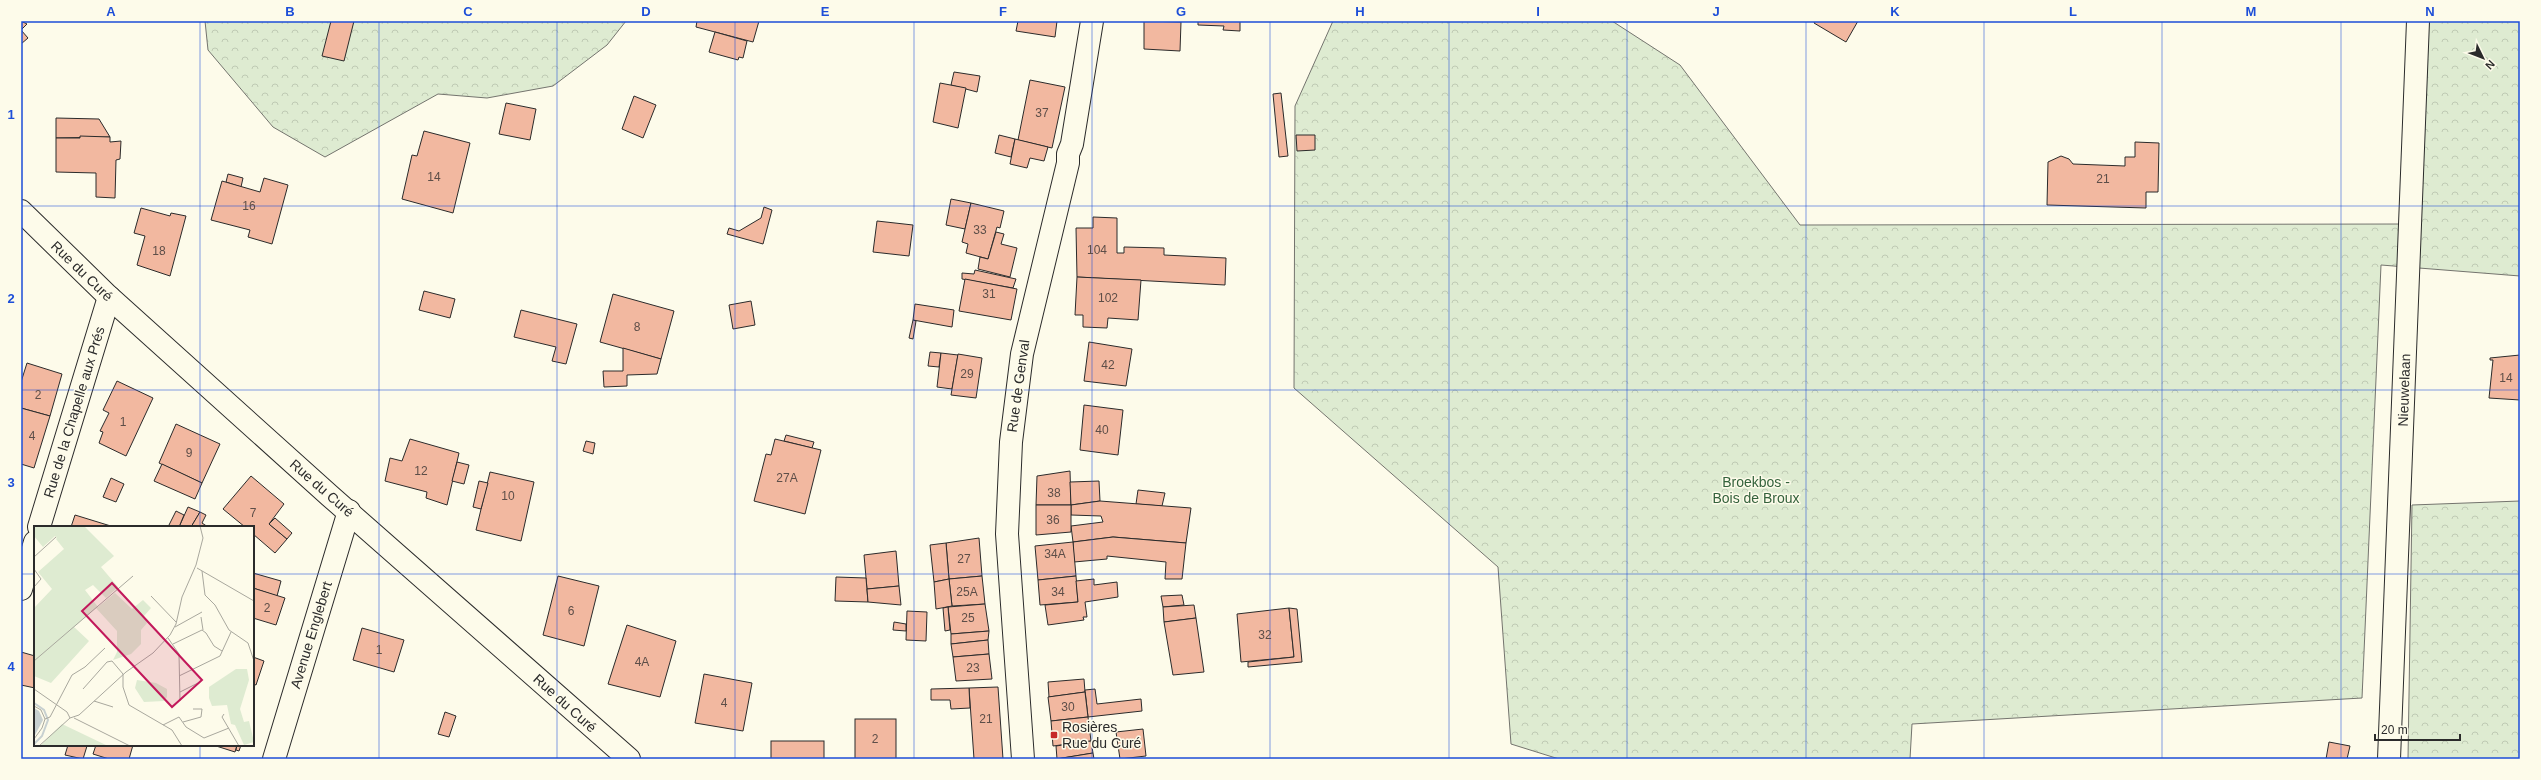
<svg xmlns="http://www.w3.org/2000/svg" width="2541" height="780" viewBox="0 0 2541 780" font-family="Helvetica,sans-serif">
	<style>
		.forest { fill: url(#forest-crowns); stroke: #74746e }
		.building { fill: #f2b8a0; stroke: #2b2b2b }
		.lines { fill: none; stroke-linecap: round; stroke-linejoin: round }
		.minor-casing { stroke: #2b2b2b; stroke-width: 24 }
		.tertiary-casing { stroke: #2b2b2b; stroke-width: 24 }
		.minor { stroke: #fdfbea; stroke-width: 22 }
		.tertiary { stroke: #fdfbea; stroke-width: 22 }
		.grid { fill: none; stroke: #1d4ed8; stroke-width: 1; stroke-opacity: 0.55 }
		.poi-dot { fill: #c62828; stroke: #fdfbea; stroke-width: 1.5 }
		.labels { text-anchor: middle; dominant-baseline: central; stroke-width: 3; stroke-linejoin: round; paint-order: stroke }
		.number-label { font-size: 12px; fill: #5d4e48 }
		.street-label { font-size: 14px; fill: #2b2b2b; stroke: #fdfbea }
		.park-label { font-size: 14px; fill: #34623c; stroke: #fdfbea }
		.poi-label { font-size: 14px; fill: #2b2b2b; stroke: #fdfbea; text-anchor: start }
		.inset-river { fill: none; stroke: #c7d0d0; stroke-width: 2 }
		.inset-road { fill: none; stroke: #a9a89e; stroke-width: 1 }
		.view { fill: #c2185b; fill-opacity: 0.15; stroke: #c2185b; stroke-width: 2 }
		.inset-edge { fill: none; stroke: #2b2b2b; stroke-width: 2 }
		.neatline { fill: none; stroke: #1d4ed8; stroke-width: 1.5 }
		.grid-label { font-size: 13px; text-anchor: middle; font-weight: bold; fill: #1d4ed8 }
	</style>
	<defs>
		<pattern id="forest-crowns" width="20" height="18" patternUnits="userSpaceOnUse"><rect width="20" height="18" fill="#deebd1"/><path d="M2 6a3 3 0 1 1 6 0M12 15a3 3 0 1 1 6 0" fill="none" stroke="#bfcab4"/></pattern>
	</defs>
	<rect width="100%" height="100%" fill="#fdfbea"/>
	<!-- forest -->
	<g class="forest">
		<path d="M205,21h421l-19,24 -54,41 -66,12 -49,-4 -113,63 -52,-30 -65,-77z"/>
		<path d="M1333,21h279l68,44 120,160 603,-1 7,-203h110v255l-139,-11 -19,433 -450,26 -2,35h-351l-48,-15 -13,-177 -204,-179 1,-282z"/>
		<path d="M2520,501v258h-112l4,-254z"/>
	</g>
	<!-- building -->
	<g class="building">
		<path d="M21,21l6,3 -6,6z"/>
		<path d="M331,21h23l-10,40 -22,-5z"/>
		<path d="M697,21h62l-6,21 -57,-15z"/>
		<path d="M1018,21h39l-2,16 -39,-6z"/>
		<path d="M1144,21l37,1 -1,29 -36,-2z"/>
		<path d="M1198,21h42v10l-17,-1 1,-4 -26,-1z"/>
		<path d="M1815,21h43l-12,21 -32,-19z"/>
		<path d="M21,30l7,8 -7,6z"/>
		<path d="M715,32l32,9 -4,17 -4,-1 -1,3 -29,-8z"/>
		<path d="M954,72l26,4 -3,16 -26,-7z"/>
		<path d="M1030,80l35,7 -13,61 -34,-8z"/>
		<path d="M940,83l26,5 -8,40 -25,-6z"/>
		<path d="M1281,93l7,63 -9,1 -6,-63z"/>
		<path d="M634,96l22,9 -13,33 -21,-9z"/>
		<path d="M506,103l30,6 -6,31 -31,-6z"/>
		<path d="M56,118l43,1 11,18 -54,1z"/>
		<path d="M424,131l46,12 -17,70 -51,-14 10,-44 5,1z"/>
		<path d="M999,135l16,4 -4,18 -16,-4z"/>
		<path d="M1296,135h19v15l-18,1z"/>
		<path d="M80,136l30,1v5l11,-1 -1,18 -4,1 -1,38 -19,-1v-24l-40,-1v-34h24z"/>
		<path d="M1015,139l33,8 -4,14 -14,-3 -3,10 -17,-4z"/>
		<path d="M2135,142l24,1 -1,49h-12v16l-99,-3 1,-43 13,-6 8,3 4,5 52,2v-9h10z"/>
		<path d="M228,174l15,4 -2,9 -15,-5z"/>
		<path d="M264,178l24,7 -16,59 -24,-7 2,-7 -39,-10 11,-39 38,11z"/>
		<path d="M951,199l20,4 -6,26 -19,-4z"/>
		<path d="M971,203l33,8 -4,17 -3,-1 -9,32 -22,-6 2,-9 -6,-2z"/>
		<path d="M764,207l8,3 -9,34 -36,-10 2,-6 10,3 22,-13z"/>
		<path d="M141,208l29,8 1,-3 15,3 -16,60 -33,-11 8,-29 -11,-3z"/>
		<path d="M1093,217l24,1v35h7v-6l40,1v7l62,3 -1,27 -148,-8 -1,-49h17z"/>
		<path d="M877,221l36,4 -4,31 -36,-4z"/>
		<path d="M996,232l8,2 -3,10 16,4 -7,29 -32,-8 2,-12 8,2z"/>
		<path d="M975,270l41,9 -3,9 -51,-9v-6l12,1z"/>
		<path d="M1077,277l64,3 -3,40 -30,-2 -1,10 -24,-1v-12h-8z"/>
		<path d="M965,279l52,10 -6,31 -52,-9z"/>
		<path d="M424,291l31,8 -5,19 -31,-8z"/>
		<path d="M613,294l61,17 -13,48 -61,-17z"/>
		<path d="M751,301l4,24 -22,4 -4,-24z"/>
		<path d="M915,304l39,6 -2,17 -39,-7z"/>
		<path d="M521,310l56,14 -11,40 -14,-3 4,-14 -42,-10z"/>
		<path d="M913,320l3,1 -3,18 -4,-1z"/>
		<path d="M1089,342l43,7 -6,37 -42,-5z"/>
		<path d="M623,348l38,11 -4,15 -30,1v11l-23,1 -1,-16h20z"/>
		<path d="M930,352l11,1 -2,14 -11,-1z"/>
		<path d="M941,353l17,2 -6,34 -15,-2z"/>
		<path d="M958,354l24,4 -6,40 -25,-3z"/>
		<path d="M2520,355v45l-31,-2 4,-38h-3v-2z"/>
		<path d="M27,363l35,11 -12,42 -29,-8v-26z"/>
		<path d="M117,381l36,17 -27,58 -27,-13 4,-11 -3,-1 9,-18 -6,-3z"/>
		<path d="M1084,405l39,5 -5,45 -38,-5z"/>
		<path d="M21,408l29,8 -16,52 -13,-4z"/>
		<path d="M176,424l44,20 -18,39 -43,-20z"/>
		<path d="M786,435l28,7 -2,6 -28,-7z"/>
		<path d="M410,439l49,14 -12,52 -21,-7 1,-6 -42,-11 5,-23 12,3z"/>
		<path d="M775,439l46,11 -16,64 -51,-13 12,-47 5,1z"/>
		<path d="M586,441l9,2 -2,11 -10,-3z"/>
		<path d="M457,462l12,3 -5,19 -12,-3z"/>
		<path d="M162,464l40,19 -7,16 -41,-18z"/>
		<path d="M1070,471l1,34h-35l1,-29z"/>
		<path d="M490,472l44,10 -13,59 -45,-11z"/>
		<path d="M251,476l33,28 -15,20 18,15 -12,14 -22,-19v-7h-8l-22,-18z"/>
		<path d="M111,478l13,6 -8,18 -13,-5z"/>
		<path d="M479,481l9,2 -7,26 -8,-2z"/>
		<path d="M1099,481l1,20 -29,4 -1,-23z"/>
		<path d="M1138,490l27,3 -3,13 -26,-2z"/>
		<path d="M1100,501l91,7 -5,35 -73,-6 -40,5 -2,-16 32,-4 -2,-6 -30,-1v-10z"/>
		<path d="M1036,505h35v27l-35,3z"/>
		<path d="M188,507l12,5 -9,15h-12z"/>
		<path d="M176,511l8,4 -5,12h-11z"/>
		<path d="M200,512l6,3 -4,8 6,4h-17z"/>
		<path d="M75,515l39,12h-43z"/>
		<path d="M275,518l17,15 -5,6 -18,-15z"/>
		<path d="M1113,537l73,6 -4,36h-17l1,-17 -59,-6v3l-33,3 -1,-20z"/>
		<path d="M979,538l3,38 -33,3 -3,-36z"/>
		<path d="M1073,542l3,34 -38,4 -3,-34z"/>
		<path d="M946,543l3,36 -15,3 -4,-37z"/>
		<path d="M896,551l3,35 -32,3 -3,-34z"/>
		<path d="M253,573l28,8 -4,15 -24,-8z"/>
		<path d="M558,576l41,10 -15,60 -41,-11z"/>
		<path d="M982,576l3,28 -33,2 -3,-27z"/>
		<path d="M1076,576l2,26 -38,3 -2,-25z"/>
		<path d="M836,577l30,1 2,24 -33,-1z"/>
		<path d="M949,579l3,27 -16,3 -2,-27z"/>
		<path d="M1094,579v6l23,-3 1,15 -33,5 2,15h-4l1,3 -36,5 -3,-20 33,-3 -2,-21z"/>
		<path d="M899,586l2,19 -33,-3 -1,-13z"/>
		<path d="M253,588l32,10 -9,27 -23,-7z"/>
		<path d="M1182,595l2,10 -21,2 -2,-11z"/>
		<path d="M985,604l4,27 -38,3 -3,-27z"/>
		<path d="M1194,605l2,13 -32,4 -1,-15z"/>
		<path d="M948,607l2,23 -5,1 -2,-23z"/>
		<path d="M1289,608l5,49 -53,5 -4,-48z"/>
		<path d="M1289,608l8,1 5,53 -54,5v-5l46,-5z"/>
		<path d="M907,611l20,1 -1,29 -20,-1z"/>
		<path d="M1196,618l8,54 -31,3 -9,-53z"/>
		<path d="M894,622l12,2v7l-13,-1z"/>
		<path d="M627,625l49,16 -16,56 -52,-13z"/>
		<path d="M362,628l42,12 -10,32 -41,-12z"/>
		<path d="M989,631l-1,9 -37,4v-10z"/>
		<path d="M988,640l1,14 -36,3 -2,-13z"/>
		<path d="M21,652l14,4v32l-14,-3z"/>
		<path d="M989,654l3,25 -36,2 -3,-24z"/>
		<path d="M253,657l11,4 -8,24 -3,-1z"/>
		<path d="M704,674l48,9 -9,48 -48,-8z"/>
		<path d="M1084,679l1,13 -36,5 -1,-15z"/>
		<path d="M998,687l5,72h-29l-5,-71z"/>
		<path d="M969,688l1,20 -19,1 -1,-9h-19v-11z"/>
		<path d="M1095,689l2,15 44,-5 1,12 -54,6 -3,-27z"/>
		<path d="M1085,692l3,25 -37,4 -3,-24z"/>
		<path d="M445,712l11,4 -7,21 -11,-3z"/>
		<path d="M1088,717l3,24 -38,5 -2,-25z"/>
		<rect x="855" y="719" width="41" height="40"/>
		<path d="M1143,729l3,27 -26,3 -4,-27z"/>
		<rect x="771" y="741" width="53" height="18"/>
		<path d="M1091,741l2,12 -36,6 -1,-13z"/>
		<path d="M2329,742l21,4 -3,13h-21z"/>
		<path d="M68,745l19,1 -4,13 -18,-4z"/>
		<path d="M96,745h37l-4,14h-20l-16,-5z"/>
		<path d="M213,745h24l-2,7z"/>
		<path d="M237,745h4l-2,6 -3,-1z"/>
		<path d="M1093,753l1,6h-38z"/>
	</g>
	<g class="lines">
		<!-- minor casing -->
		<g class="minor-casing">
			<g id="minor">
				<path d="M21,211l88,86 221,199 299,263"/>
				<path d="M39,527l70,-230"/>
				<path d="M21,589l14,-47"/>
				<path d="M274,759l75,-248"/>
				<path d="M2389,759l29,-738"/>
			</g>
		</g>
		<!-- tertiary casing -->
		<g class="tertiary-casing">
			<path id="tertiary" d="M1023,759l-16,-225 4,-92 11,-88 46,-191v-9l4,-10 20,-123"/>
		</g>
		<!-- minor -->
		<use href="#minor" class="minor"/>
		<!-- tertiary -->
		<use href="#tertiary" class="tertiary"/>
	</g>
	<!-- grid -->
	<path class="grid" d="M200,21v506M379,21v738M557,21v738M735,21v738M914,21v738M1092,21v738M1270,21v738M1449,21v738M1627,21v738M1806,21v738M1984,21v738M2162,21v738M2341,21v738M21,206h2499M21,390h2499M21,574h14M253,574h2267M200,745v14"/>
	<!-- markers -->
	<rect class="poi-dot" x="1050" y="731" width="8" height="8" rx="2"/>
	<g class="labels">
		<!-- number labels -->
		<g class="number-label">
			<text x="1042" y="113">37</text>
			<text x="434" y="177">14</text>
			<text x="2103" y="179">21</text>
			<text x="249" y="206">16</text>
			<text x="980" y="230">33</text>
			<text x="1097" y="250">104</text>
			<text x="159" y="251">18</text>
			<text x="989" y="294">31</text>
			<text x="1108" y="298">102</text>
			<text x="637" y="327">8</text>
			<text x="1108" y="365">42</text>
			<text x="967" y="374">29</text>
			<text x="2506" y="378">14</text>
			<text x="38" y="395">2</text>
			<text x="123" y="422">1</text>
			<text x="1102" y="430">40</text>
			<text x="32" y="436">4</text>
			<text x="189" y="453">9</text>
			<text x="421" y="471">12</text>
			<text x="787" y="478">27A</text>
			<text x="1054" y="493">38</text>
			<text x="508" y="496">10</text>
			<text x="253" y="513">7</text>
			<text x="1053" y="520">36</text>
			<text x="1055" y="554">34A</text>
			<text x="964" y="559">27</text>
			<text x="967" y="592">25A</text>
			<text x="1058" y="592">34</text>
			<text x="267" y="608">2</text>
			<text x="571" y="611">6</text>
			<text x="968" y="618">25</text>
			<text x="1265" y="635">32</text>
			<text x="379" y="650">1</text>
			<text x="642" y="662">4A</text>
			<text x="973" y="668">23</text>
			<text x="724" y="703">4</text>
			<text x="1068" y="707">30</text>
			<text x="986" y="719">21</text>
			<text x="875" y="739">2</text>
		</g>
		<!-- street labels -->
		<g class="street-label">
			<text transform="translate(82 271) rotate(44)">Rue du Curé</text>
			<text transform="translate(1018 386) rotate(-82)">Rue de Genval</text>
			<text transform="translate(2404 390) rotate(-88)">Nieuwelaan</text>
			<text transform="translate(74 412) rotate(-73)">Rue de la Chapelle aux Prés</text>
			<text transform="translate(322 488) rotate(41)">Rue du Curé</text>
			<text transform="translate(311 635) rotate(-73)">Avenue Englebert</text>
			<text transform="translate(565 703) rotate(42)">Rue du Curé</text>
		</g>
		<!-- park labels -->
		<g class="park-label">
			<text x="1756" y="482">Broekbos -<tspan x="1756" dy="16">Bois de Broux</tspan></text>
		</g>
		<!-- poi labels -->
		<g class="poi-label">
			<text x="1062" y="727">Rosières<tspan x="1062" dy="16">Rue du Curé</tspan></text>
		</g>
	</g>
	<!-- overview -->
	<g transform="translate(34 526)">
		<rect width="220" height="220" fill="#fdfbea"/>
		<path d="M34,0h16l30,30 -13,11 17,20 -12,11 -13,-13 -8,5 13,17 17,-14 17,16 11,-9 8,8 -7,8 3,7 -6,7v14l-10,10 -18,6 4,-8v-21l-21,-23 -22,19 15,14 -38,42 -17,-7v-68l18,-19 -14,-17 26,-23 -8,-10zM202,143h11l2,11 -9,29 4,13 5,-1 5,21 -10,3 -9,-20 -4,-1 -4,-19 -15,1 -3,-8v-11zM103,154l19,3 11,6v8l-3,4 -20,1 -9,-14zM28,198l46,22h-68z" fill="#deebd1"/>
		<path d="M0,0h49l2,2 -14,15h-9l-7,-7 -12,11 -9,-11z" fill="#deebd1"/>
		<path d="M0,182l5,3 4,9 -9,17z" fill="#c7d0d0"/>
		<path class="inset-river" d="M0,177l10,7 4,10 -6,16 -8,8"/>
		<path class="inset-road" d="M0,31l22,-20M163,42l57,33M0,43l7,10 -7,8M168,45l3,24 10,10 14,25 19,13 6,18M117,70l25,26M167,91l2,13M141,101l27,-15M134,112l11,16 1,47M139,118l29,-14 4,3 8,13 8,5M0,135l99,-85M145,150l41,-20 11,-24M0,163l33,23 3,6M49,163l24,-27 5,-1 11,13v13l6,18 43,25 10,16M146,166l20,-10M60,175l19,6M0,180l7,4 4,9 -3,9 -8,11M190,188l-2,3 17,29M40,192l56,28M11,193l5,-2 22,-42 13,-8 20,-19M149,196l18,-5 1,-8h-9M129,199l16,-8 7,10 18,11M170,212l25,-10M5,220l31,-28 9,-3 47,-43 27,-19 17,-18 6,-11 6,-27 14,-32 7,-27 -3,-12"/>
		<path class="view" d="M78,57l90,97 -30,27 -90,-96z"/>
		<rect width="220" height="220" class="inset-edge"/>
	</g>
	<!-- border -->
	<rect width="2541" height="780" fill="none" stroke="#fdfbea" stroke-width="44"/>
	<!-- north arrow -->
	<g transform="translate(2483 58) rotate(133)" stroke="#fdfbea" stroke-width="3" paint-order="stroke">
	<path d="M0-3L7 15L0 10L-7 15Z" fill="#2b2b2b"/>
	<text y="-6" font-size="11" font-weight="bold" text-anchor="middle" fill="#2b2b2b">N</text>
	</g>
	<!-- scale -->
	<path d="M2375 734v6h85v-6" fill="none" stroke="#2b2b2b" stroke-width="2"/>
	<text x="2381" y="734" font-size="12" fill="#2b2b2b" stroke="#fdfbea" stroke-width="3" paint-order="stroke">20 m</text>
	<rect x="22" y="22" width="2497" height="736" class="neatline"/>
	<g class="grid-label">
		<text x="111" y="16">A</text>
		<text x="290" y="16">B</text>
		<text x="468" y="16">C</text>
		<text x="646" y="16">D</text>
		<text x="825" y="16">E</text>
		<text x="1003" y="16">F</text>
		<text x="1181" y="16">G</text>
		<text x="1360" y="16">H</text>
		<text x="1538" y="16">I</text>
		<text x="1716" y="16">J</text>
		<text x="1895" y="16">K</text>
		<text x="2073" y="16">L</text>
		<text x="2251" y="16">M</text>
		<text x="2430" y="16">N</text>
		<text x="11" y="119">1</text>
		<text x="11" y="303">2</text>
		<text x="11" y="487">3</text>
		<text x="11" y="671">4</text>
	</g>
</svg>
